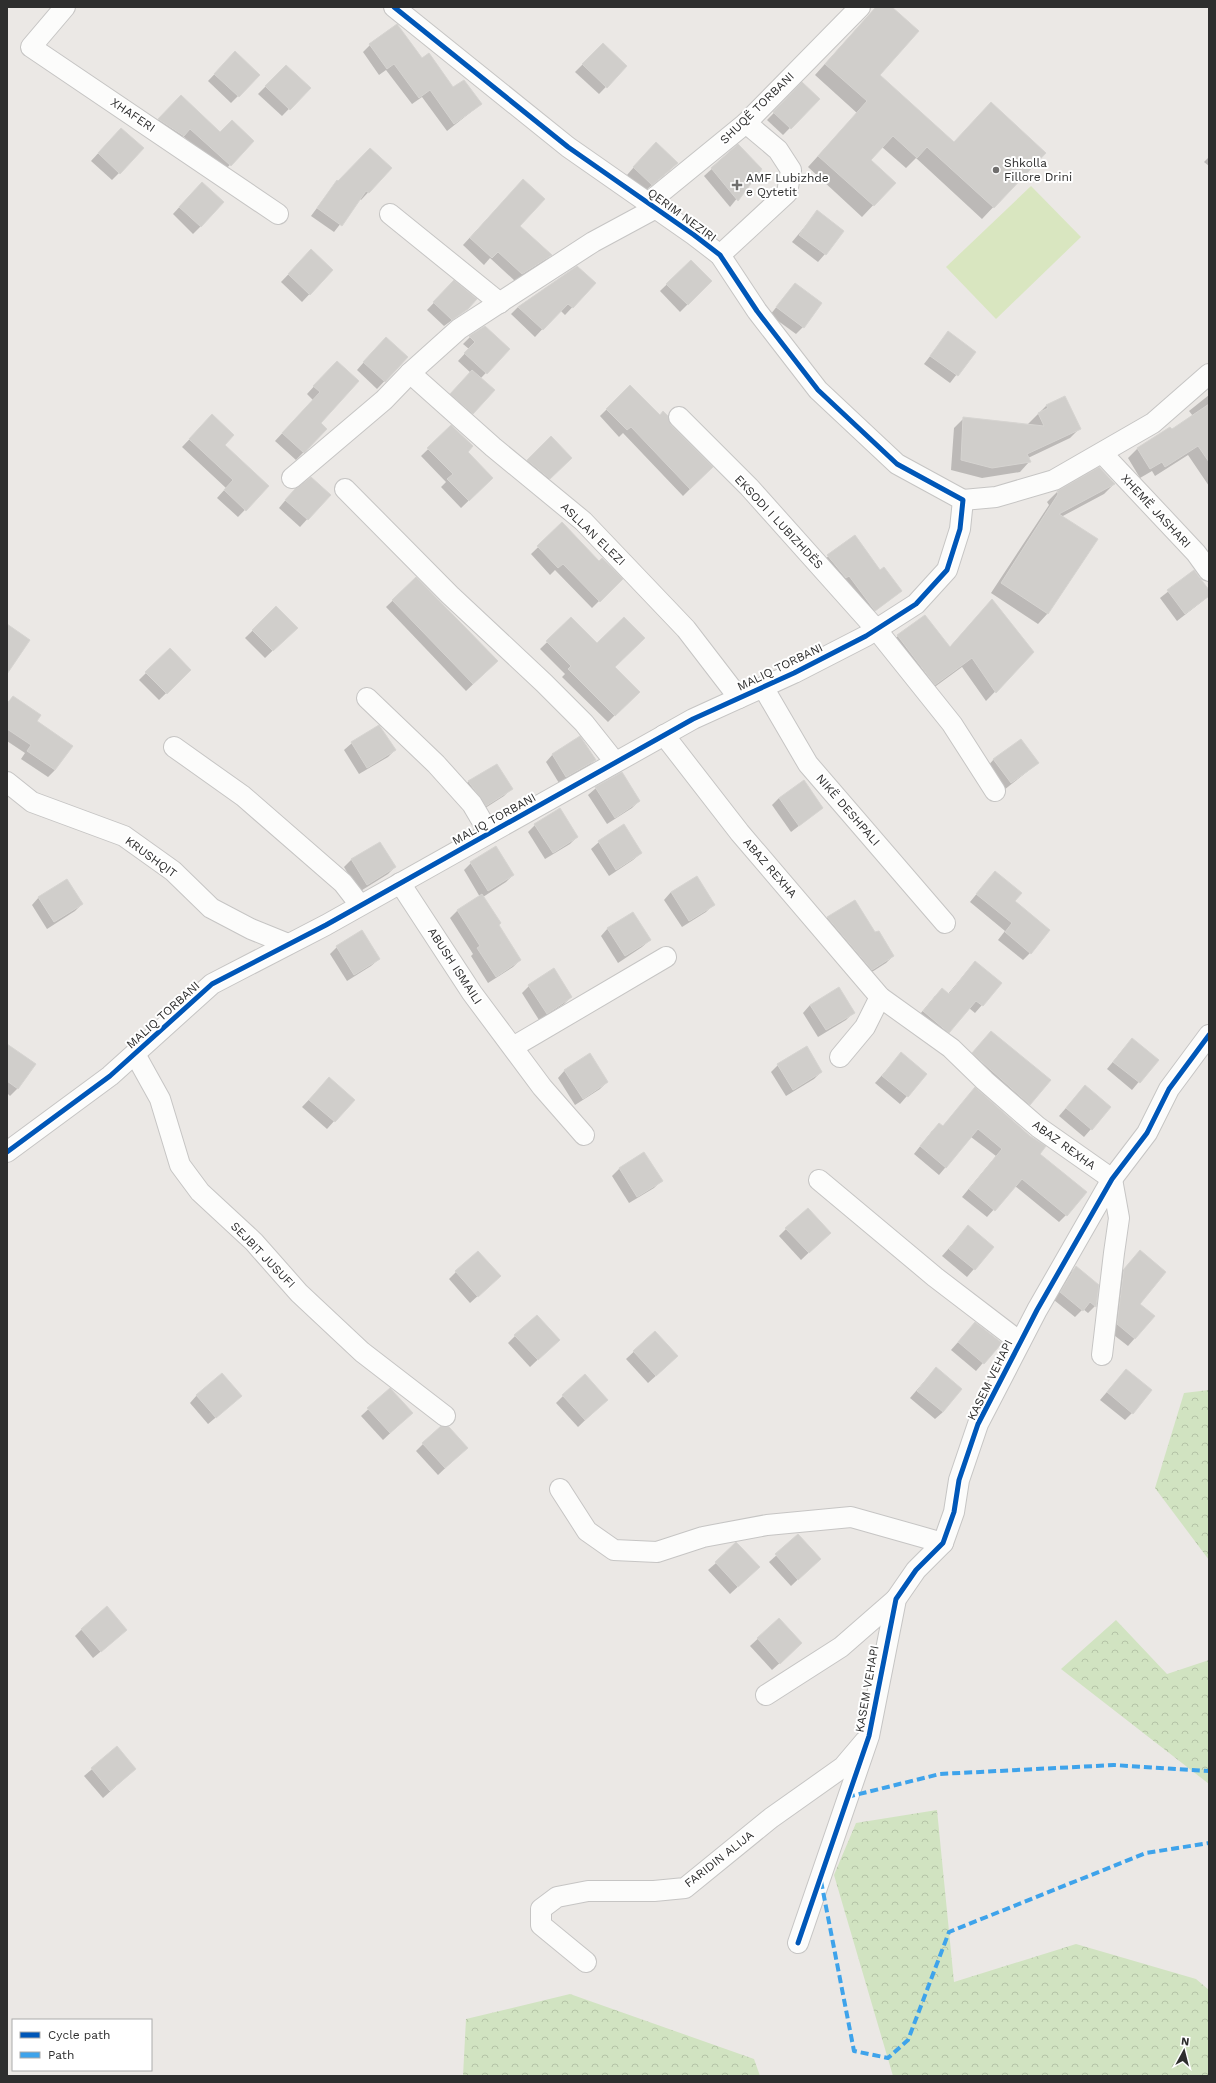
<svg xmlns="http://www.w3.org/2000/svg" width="1216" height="2083" viewBox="0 0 1216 2083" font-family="'Work Sans',sans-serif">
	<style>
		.forest { fill: url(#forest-crowns) }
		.pitch { fill: #d9e6c0 }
		.shadow { fill: #0003 }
		.building { fill: #d0cecb; stroke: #d6d4d1 }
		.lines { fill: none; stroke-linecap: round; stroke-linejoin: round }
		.street-casing { stroke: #c6c5c4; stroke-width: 22 }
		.street { stroke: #fcfcfb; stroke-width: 20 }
		.quiet { stroke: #3ea3eb; stroke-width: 4; stroke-dasharray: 8 4; stroke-linecap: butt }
		.cycleway-casing { stroke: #fff; stroke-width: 8 }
		.cycleway { stroke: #0057b8; stroke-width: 5 }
		.poi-dot { fill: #706f6e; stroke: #fff; stroke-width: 1.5 }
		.labels { text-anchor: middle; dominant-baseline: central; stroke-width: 4; stroke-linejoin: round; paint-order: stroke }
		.street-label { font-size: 12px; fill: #2e2e2e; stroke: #fff }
		.poi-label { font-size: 12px; fill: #2e2e2e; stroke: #fff; text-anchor: start }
	</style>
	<defs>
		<pattern id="forest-crowns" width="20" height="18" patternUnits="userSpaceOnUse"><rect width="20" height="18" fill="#d1e3c1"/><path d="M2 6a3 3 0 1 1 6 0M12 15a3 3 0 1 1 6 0" fill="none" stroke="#b4c3a6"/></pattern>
	</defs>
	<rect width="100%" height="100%" fill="#ebe8e5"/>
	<!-- forest -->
	<g class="forest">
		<path d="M1209,1390v170l-54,-72 29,-95z"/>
		<path d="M1116,1620l51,54 42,-14v124l-148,-115z"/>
		<path d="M937,1810l17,172 122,-38 120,35 13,11v86h-316l-59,-201 22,-52z"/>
		<path d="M570,1994l184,65 6,17h-297l3,-57z"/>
	</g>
	<!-- pitch -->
	<path class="pitch" d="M1031,186l50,51 -85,82 -50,-52z"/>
	<!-- shadow -->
	<g class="shadow">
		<path d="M876,7h15l-13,68 76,68 90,10 -62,66 -66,-61 -10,10 -24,-21 -12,13 24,23 -32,34 -54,-50 49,-54 -42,-38z"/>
		<path d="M603,44l23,22 -27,28 -24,-22z"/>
		<path d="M370,45l52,15 31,28 28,16 -34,27 -25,-34 -10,7 -26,-34 -7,5 -16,-23z"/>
		<path d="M228,60l31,15 -28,28 -23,-22z"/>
		<path d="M286,66l23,22 -27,28 -24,-22z"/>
		<path d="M802,84l16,15 -35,36 -16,-15z"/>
		<path d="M174,104l46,30 33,7 -30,31 -40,-36 -7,7 -24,-16z"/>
		<path d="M114,136l5,37 -7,7 -21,-19z"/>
		<path d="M738,145l23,24 -31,38 -26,-31z"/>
		<path d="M649,150l21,20 -25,21 -18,-16z"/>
		<path d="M1209,157v9l-5,-4z"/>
		<path d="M391,168l-30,32 -1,-1 -26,33 -23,-16 26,-35z"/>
		<path d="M523,180l-4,46 32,29 -7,7 -29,19 -25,-23 -6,7 -21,-20z"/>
		<path d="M195,190l6,36 -8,8 -20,-20z"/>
		<path d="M817,212l8,42 -7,8 -26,-20z"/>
		<path d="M304,258l28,12 -30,32 -21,-20z"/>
		<path d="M691,261l20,20 -31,31 -20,-21z"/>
		<path d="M577,267l18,16 -30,32 -5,-5 -25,27 -24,-23 7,-7z"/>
		<path d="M795,284l8,43 -7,7 -26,-19z"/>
		<path d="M447,289l20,20 -23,17 -17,-16z"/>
		<path d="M948,333l26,19 -24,31 -26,-19z"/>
		<path d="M470,337l39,12 -29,30 -8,34 -7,7 -21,-19 27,-28 -13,-12 11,-12 -6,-5z"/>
		<path d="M379,345l28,12 -30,32 -20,-19z"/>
		<path d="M330,369l-11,54 7,6 -30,31 -21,-19 38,-41 -6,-6z"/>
		<path d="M630,386l82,81 -29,29 -60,-63 -4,4 -19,-21z"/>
		<path d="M1209,395v91l-21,-31 -33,21 -3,-5 -12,7 -12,-20 9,-9 35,-18 21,-15 -4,-5z"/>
		<path d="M1047,405l33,23 -10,10 -42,20 1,4 -9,10 -38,6 -31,-8 3,-42 10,-10 65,8 -1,-2z"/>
		<path d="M205,423l18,22 45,41 -30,31 -21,-19 9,-10 -44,-41z"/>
		<path d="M451,427l15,25 26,26 -31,30 -20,-21 5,-5 -25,-26z"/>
		<path d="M551,438l20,20 -29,28 -22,-19z"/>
		<path d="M1099,468l15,16 -10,10 -43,23 -13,96 -10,11 -47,-31 58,-88 -2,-3 10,-10z"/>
		<path d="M329,495l-29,32 -21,-19 9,-11z"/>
		<path d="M562,524l37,38 22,17 -29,29 -37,-38 -5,5 -19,-21z"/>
		<path d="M854,536l26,35 21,20 -34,26 -47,-54z"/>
		<path d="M1194,571l15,21v4l-32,25 -17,-23z"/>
		<path d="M416,578l81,83 -31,30 -80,-84z"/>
		<path d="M991,601l42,51 -47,49 -24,-34 -37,27 -37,-49 10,-9 51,12z"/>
		<path d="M276,608l20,20 -31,30 -20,-20z"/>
		<path d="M571,619l67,73 -30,30 -46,-45 3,-3 -25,-25z"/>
		<path d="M170,649l20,21 -31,30 -20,-20z"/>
		<path d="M13,697l42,73 -7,7 -27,-18 4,-6 -18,-12v-38z"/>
		<path d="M352,743l43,7 -7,7 -29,17 -15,-24z"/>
		<path d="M553,754l42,6 -7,7 -29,16 -13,-21z"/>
		<path d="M994,759l44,4 -34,27 -17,-23z"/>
		<path d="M496,765l15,24 -7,7 -25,16 -18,-23 7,-7z"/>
		<path d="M596,788l43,13 -7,7 -25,16 -19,-29z"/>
		<path d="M779,798l43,10 -31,24 -19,-27z"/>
		<path d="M535,825l42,12 -7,7 -25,15 -17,-27z"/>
		<path d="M599,842l42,11 -8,7 -24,16 -18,-27z"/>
		<path d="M380,843l15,24 -7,7 -29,18 -15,-25 7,-7z"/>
		<path d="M471,863l42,12 -7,7 -23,15 15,28 22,35 -7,7 -25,16 -17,-27 2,-2 -23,-36 7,-7 23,-14 -16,-27z"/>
		<path d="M988,880l26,21 16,52 -7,7 -25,-20 7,-9 -35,-29z"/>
		<path d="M671,892l43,12 -8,8 -24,15 -18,-27z"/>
		<path d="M39,897l43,7 -7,7 -28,18 -15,-24z"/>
		<path d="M855,901l20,33 18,22 -7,7 -22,14 -44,-52 7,-7z"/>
		<path d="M608,928l42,12 -8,7 -24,16 -17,-27z"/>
		<path d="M337,947l42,12 -8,7 -24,15 -17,-27z"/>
		<path d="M968,970l33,13 -26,30 -6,-5 -27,31 -26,-20 19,-23 13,-2z"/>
		<path d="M529,986l42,11 -7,7 -25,16 -17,-27z"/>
		<path d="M810,1005l44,7 -8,8 -28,17 -15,-24z"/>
		<path d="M991,1032l38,72 -7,7 -56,-50z"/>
		<path d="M7,1047l11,41 -8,8 -3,-3z"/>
		<path d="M1125,1047l32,13 -25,30 -25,-21z"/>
		<path d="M901,1054l25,20 -26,30 -25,-21z"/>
		<path d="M778,1065l43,7 -7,7 -28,17 -15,-24z"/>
		<path d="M565,1070l42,12 -7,7 -25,16 -17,-27z"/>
		<path d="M322,1086l31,14 -26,29 -25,-22z"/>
		<path d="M1085,1086l6,43 -7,8 -25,-21z"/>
		<path d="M975,1089l63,65 28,61 -7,7 -44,-36 -28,31 -25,-20 34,-41 -25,-19 -32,38 -25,-21 18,-23 10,-4z"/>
		<path d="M644,1153l17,28 -7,7 -25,15 -17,-27 7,-7z"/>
		<path d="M968,1227l25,20 -26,30 -25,-21z"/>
		<path d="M786,1229l36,11 -21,20 -22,-24z"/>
		<path d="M1140,1251l-2,53 -3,34 -7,8 -18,-14 7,-55z"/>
		<path d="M1076,1267l22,18 -3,21 -7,7 -5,-4 -8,8 -21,-17 15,-26z"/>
		<path d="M456,1272l36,11 -22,20 -21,-24z"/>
		<path d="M975,1323l25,20 -24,28 -25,-21z"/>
		<path d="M655,1332l15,31 -22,20 -22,-24z"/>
		<path d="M515,1336l36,11 -21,20 -22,-24z"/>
		<path d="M936,1368l7,44 -8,7 -25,-21z"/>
		<path d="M1126,1370l6,43 -7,7 -25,-20z"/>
		<path d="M390,1389l14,31 -21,20 -22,-24z"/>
		<path d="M197,1395l36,8 -25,21 -18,-21z"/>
		<path d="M563,1396l36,11 -21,20 -22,-24z"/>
		<path d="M423,1444l36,11 -21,20 -22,-24z"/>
		<path d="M798,1536l14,30 -21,20 -22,-24z"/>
		<path d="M738,1544l21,23 -29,27 -22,-24z"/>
		<path d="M779,1619l15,31 -22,20 -22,-24z"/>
		<path d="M82,1629l36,8 -25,21 -18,-22z"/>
		<path d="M117,1748l18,21 -32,29 -19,-22z"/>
	</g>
	<!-- building -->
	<g class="building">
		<path d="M876,7h16l27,24 -39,44 74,67 37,-40 55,51 -52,55 -67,-61 -10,11 -24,-22 -22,24 25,23 -22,23 -56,-50 49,-55 -42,-37z"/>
		<path d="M397,24l25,34 7,-5 24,34 11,-7 18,24 -28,20 -24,-34 -11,8 -25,-34 -7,5 -18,-25z"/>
		<path d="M603,43l24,23 -20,22 -25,-24z"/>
		<path d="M235,51l25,24 -21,22 -25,-23z"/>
		<path d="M286,65l25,23 -21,22 -25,-24z"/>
		<path d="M802,82l18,17 -29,30 -18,-17z"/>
		<path d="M181,95l39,37 12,-12 22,21 -23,25 -41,-37 -6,7 -26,-17z"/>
		<path d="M121,128l23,20 -24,26 -22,-21z"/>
		<path d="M656,142l22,21 -26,22 -19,-18z"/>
		<path d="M738,144l24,25 -24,32 -27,-33z"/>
		<path d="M370,148l22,20 -23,25 -3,-2 -24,35 -25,-18 20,-28 1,1z"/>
		<path d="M523,179l22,20 -25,27 32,29 -30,19 -24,-22 -6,6 -22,-20z"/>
		<path d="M202,182l22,20 -23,25 -22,-20z"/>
		<path d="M817,210l27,21 -18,24 -27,-20z"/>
		<path d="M311,249l22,21 -23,25 -22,-21z"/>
		<path d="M691,260l21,21 -24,24 -22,-21z"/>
		<path d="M577,266l19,17 -23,25 -5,-4 -25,26 -25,-23z"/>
		<path d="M454,280l23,19 -9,10 -16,11 -19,-18z"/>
		<path d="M795,283l27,20 -18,25 -28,-21z"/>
		<path d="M485,326l25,23 -23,25 -23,-21 11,-11 -6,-6z"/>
		<path d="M948,331l28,21 -18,24 -28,-20z"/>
		<path d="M386,337l22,20 -23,25 -22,-20z"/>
		<path d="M337,361l22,20 -38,42 6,6 -23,24 -22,-20 38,-41 -7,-6z"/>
		<path d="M472,370l23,20 -22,24 -23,-20z"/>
		<path d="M630,385l30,30 3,-4 5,5 3,9 42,42 -23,22 -59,-62 -4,3 -21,-21z"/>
		<path d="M1065,396l16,33 -54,25 4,8 -39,6 -31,-8 2,-43 81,9 -6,-13 10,-5 -2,-3z"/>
		<path d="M1209,404v58l-11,-16 -33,21 -3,-5 -12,7 -13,-21 33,-21 2,2z"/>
		<path d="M212,414l22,21 -9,10 44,41 -23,25 -22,-21 9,-10 -44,-41z"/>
		<path d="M451,425l22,21 -5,6 25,26 -24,23 -22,-22 6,-5 -26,-26z"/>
		<path d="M551,436l21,22 -22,21 -23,-19z"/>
		<path d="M1099,467l16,17 -56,30 39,25 -50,75 -47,-31 57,-89 -1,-3z"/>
		<path d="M311,477l20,18 -23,25 -23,-20 10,-11z"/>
		<path d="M562,522l37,39 3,-3 21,21 -23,23 -37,-38 -5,4 -21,-22z"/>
		<path d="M855,535l25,35 4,-3 18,24 -27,20 -26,-35 -3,2 -19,-23z"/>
		<path d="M1194,570l15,20v6l-24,18 -18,-24z"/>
		<path d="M416,577l82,84 -25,23 -81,-84z"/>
		<path d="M992,599l42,53 -38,41 -24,-35 -37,27 -38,-50 28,-20 25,32z"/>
		<path d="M276,606l22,22 -25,23 -21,-21z"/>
		<path d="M571,617l26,26 27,-26 21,21 -30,29 25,25 -25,24 -47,-47 3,-3 -25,-25z"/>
		<path d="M7,624l23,16 -23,34z"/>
		<path d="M170,648l21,22 -24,24 -22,-22z"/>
		<path d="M13,696l28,19 -4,6 36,25 -18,24 -28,-19 4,-6 -24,-16v-25z"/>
		<path d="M379,725l17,25 -29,18 -16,-26z"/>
		<path d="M580,736l16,24 -30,17 -14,-23z"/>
		<path d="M1021,739l18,24 -28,20 -18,-24z"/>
		<path d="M497,764l16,25 -27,17 -18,-25z"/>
		<path d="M622,772l18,29 -25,17 -20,-31z"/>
		<path d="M804,780l19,28 -24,18 -20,-28z"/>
		<path d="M560,808l18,29 -25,16 -19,-29z"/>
		<path d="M624,824l18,29 -26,17 -18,-29z"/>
		<path d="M380,842l16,25 -29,18 -16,-26z"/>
		<path d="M496,846l18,29 -26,16 -18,-29z"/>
		<path d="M995,871l27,22 -7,8 35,29 -19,24 -26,-22 7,-9 -36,-29z"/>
		<path d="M697,876l18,29 -26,16 -18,-29z"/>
		<path d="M67,879l16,25 -29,18 -16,-25z"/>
		<path d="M482,894l19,29 -2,2 22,35 -25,17 -19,-29 3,-2 -23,-36z"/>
		<path d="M855,900l20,32 4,-1 15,25 -22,14 -45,-53z"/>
		<path d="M633,912l18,28 -26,16 -18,-28z"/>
		<path d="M362,930l18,29 -26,16 -18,-29z"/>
		<path d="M975,961l27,22 -19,23 -7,-5 -27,32 -26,-22 19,-23 7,6z"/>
		<path d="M554,968l18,29 -25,17 -19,-29z"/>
		<path d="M839,987l16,26 -29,17 -16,-25z"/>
		<path d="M991,1031l60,49 -21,25 -58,-52z"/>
		<path d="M1132,1038l27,22 -19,23 -27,-21z"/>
		<path d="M7,1044l29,20 -18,25 -11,-8z"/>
		<path d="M807,1046l15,26 -29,18 -16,-26z"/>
		<path d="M901,1052l26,22 -19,23 -26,-21z"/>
		<path d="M590,1053l18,29 -25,17 -19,-29z"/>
		<path d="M329,1077l26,23 -20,22 -26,-22z"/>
		<path d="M1085,1085l26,22 -19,23 -26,-22z"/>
		<path d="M975,1087l55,49 16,10 -6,8 47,38 -20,24 -45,-37 -27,32 -26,-22 33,-40 -24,-20 -32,39 -26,-22 19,-23 4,3z"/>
		<path d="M644,1152l19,29 -26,16 -18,-29z"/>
		<path d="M808,1208l23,25 -22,20 -24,-25z"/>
		<path d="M968,1225l26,22 -19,23 -26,-21z"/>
		<path d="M1140,1250l26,22 -26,32 15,12 -20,23 -18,-15 7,-55z"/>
		<path d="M478,1251l23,25 -23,21 -23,-26z"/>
		<path d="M1076,1266l23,19 -3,22 -6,-5 -7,9 -23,-19z"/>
		<path d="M537,1315l23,25 -22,20 -24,-25z"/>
		<path d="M975,1322l27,21 -18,21 -26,-22z"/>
		<path d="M655,1331l23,25 -22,20 -23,-25z"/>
		<path d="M936,1367l26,22 -19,23 -26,-21z"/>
		<path d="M1126,1369l26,21 -19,24 -26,-22z"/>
		<path d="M222,1373l20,23 -26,22 -20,-23z"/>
		<path d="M585,1374l23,26 -23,20 -23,-25z"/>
		<path d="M390,1388l23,25 -23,20 -23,-25z"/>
		<path d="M441,1426l8,1 19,21 -23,20 -23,-25z"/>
		<path d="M798,1534l23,25 -23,21 -23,-26z"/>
		<path d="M736,1542l24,25 -22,20 -23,-25z"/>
		<path d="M107,1606l20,24 -26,22 -20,-23z"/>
		<path d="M779,1618l23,25 -22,21 -23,-26z"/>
		<path d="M117,1746l19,23 -26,22 -19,-23z"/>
	</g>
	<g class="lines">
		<!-- street casing -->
		<g class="street-casing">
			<g id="street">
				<path d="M65,7l-34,40 247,167"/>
				<path d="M394,7l174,140 126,88 26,20 37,56 61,79 79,74 66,36"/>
				<path d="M648,203l98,-80 114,-116"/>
				<path d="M390,214l110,89"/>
				<path d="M720,255l67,-62 4,-23 -13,-20 -32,-27"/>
				<path d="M410,373l83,74 90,74 103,108 53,69"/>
				<path d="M679,417l70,70 127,142 76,95 43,67"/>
				<path d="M1102,453l94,100 13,18"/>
				<path d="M292,478l92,-78 26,-27 49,-44 134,-87 63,-34"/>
				<path d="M345,489l105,106 94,88 40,40 31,39"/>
				<path d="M963,500l33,-3 58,-17 99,-57 56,-49"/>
				<path d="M763,687l45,77 137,159"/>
				<path d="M367,698l69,66 36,40 17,29"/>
				<path d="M664,735l76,98 140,164 71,51 34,33 53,46 74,52 7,39 -5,35 -12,102"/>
				<path d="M174,747l69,49 100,87 17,22"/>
				<path d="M7,782l25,20 92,34 49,35 38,37 40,21 37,15"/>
				<path d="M400,883l72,110 70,94 42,48"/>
				<path d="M513,1047l153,-90"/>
				<path d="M135,1054l25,45 20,66 20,27 54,50 45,51 63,59 83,64"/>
				<path d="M840,1057l25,-30 15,-30"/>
				<path d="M7,1152l103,-76 102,-92 114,-59 367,-206 101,-46 72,-37 50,-32 31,-34 13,-41 3,-29"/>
				<path d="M819,1180l116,97 85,65"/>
				<path d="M560,1489l27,42 27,19 43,2 46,-15 64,-12 84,-8 92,26"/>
				<path d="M766,1695l75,-48 55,-48"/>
				<path d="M798,1943l71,-207 27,-137 20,-29 27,-27 11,-31 5,-32 19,-56 59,-114 75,-131 35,-46 22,-44 40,-54"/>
				<path d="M586,1962l-45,-37v-16l16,-12 31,-6h66l31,-3 86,-70 72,-51 22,-26"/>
			</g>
		</g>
		<!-- street -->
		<use href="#street" class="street"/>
		<!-- quiet -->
		<g class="quiet">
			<path d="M847,1797l93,-23 174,-9 95,6"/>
			<path d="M821,1881l33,170 34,7 20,-18 41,-108 197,-79 63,-10"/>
		</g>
		<!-- cycleway casing -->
		<g class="cycleway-casing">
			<g id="cycleway">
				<path d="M7,1152l103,-76 102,-92 114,-59 367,-206 101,-46 72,-37 50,-32 31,-34 13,-41 3,-29 -66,-36 -79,-74 -61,-79 -37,-56 -26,-20 -126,-88 -174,-140"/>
				<path d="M798,1943l71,-207 27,-137 20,-29 27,-27 11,-31 5,-32 19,-56 59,-114 75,-131 35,-46 22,-44 40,-54"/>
			</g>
		</g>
		<!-- cycleway -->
		<use href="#cycleway" class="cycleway"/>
	</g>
	<!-- markers -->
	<g class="poi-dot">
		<circle cx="996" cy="170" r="4"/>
		<path d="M735 179h4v4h4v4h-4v4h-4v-4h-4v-4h4z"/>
	</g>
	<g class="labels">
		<!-- street labels -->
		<g class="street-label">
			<text transform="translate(757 108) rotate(-44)">SHUQË TORBANI</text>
			<text transform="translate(133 115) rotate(34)">XHAFERI</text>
			<text transform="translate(682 215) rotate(36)">QERIM NEZIRI</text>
			<text transform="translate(1156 511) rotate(47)">XHEMË JASHARI</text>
			<text transform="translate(779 522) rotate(47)">EKSODI I LUBIZHDËS</text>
			<text transform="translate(593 534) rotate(44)">ASLLAN ELEZI</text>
			<text transform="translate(780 667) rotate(-26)">MALIQ TORBANI</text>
			<text transform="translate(848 810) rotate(49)">NIKË DESHPALI</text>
			<text transform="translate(494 819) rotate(-29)">MALIQ TORBANI</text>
			<text transform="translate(151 857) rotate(36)">KRUSHQIT</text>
			<text transform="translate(770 868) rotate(49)">ABAZ REXHA</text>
			<text transform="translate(455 966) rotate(57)">ABUSH ISMAILI</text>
			<text transform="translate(163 1015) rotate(-42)">MALIQ TORBANI</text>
			<text transform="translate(1064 1145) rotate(36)">ABAZ REXHA</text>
			<text transform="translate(263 1255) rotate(46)">SEJBIT JUSUFI</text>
			<text transform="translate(990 1380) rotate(-64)">KASEM VEHAPI</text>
			<text transform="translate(867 1689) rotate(-80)">KASEM VEHAPI</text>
			<text transform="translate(719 1859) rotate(-38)">FARIDIN ALIJA</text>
		</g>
		<!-- poi labels -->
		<g class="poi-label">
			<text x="1004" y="163">Shkolla<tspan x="1004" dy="14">Fillore Drini</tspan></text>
			<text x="746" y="178">AMF Lubizhde<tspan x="746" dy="14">e Qytetit</tspan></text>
		</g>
	</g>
	<!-- border -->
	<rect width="1216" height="2083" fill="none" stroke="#2e2e2e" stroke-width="16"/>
	<!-- legend -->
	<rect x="12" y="2019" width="140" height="52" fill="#ffffff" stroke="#ababab"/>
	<rect x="20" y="2032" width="20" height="6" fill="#0057b8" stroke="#ababab"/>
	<text x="48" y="2039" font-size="12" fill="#2e2e2e">Cycle path</text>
	<rect x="20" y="2052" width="20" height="6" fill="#3ea3eb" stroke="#ababab"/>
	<text x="48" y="2059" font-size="12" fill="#2e2e2e">Path</text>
	<!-- north arrow -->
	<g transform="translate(1184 2051) rotate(7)" stroke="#ffffff" stroke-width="3" paint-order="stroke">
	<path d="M0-3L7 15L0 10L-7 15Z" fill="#2e2e2e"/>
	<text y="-6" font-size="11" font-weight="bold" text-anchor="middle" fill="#2e2e2e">N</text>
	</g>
</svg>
